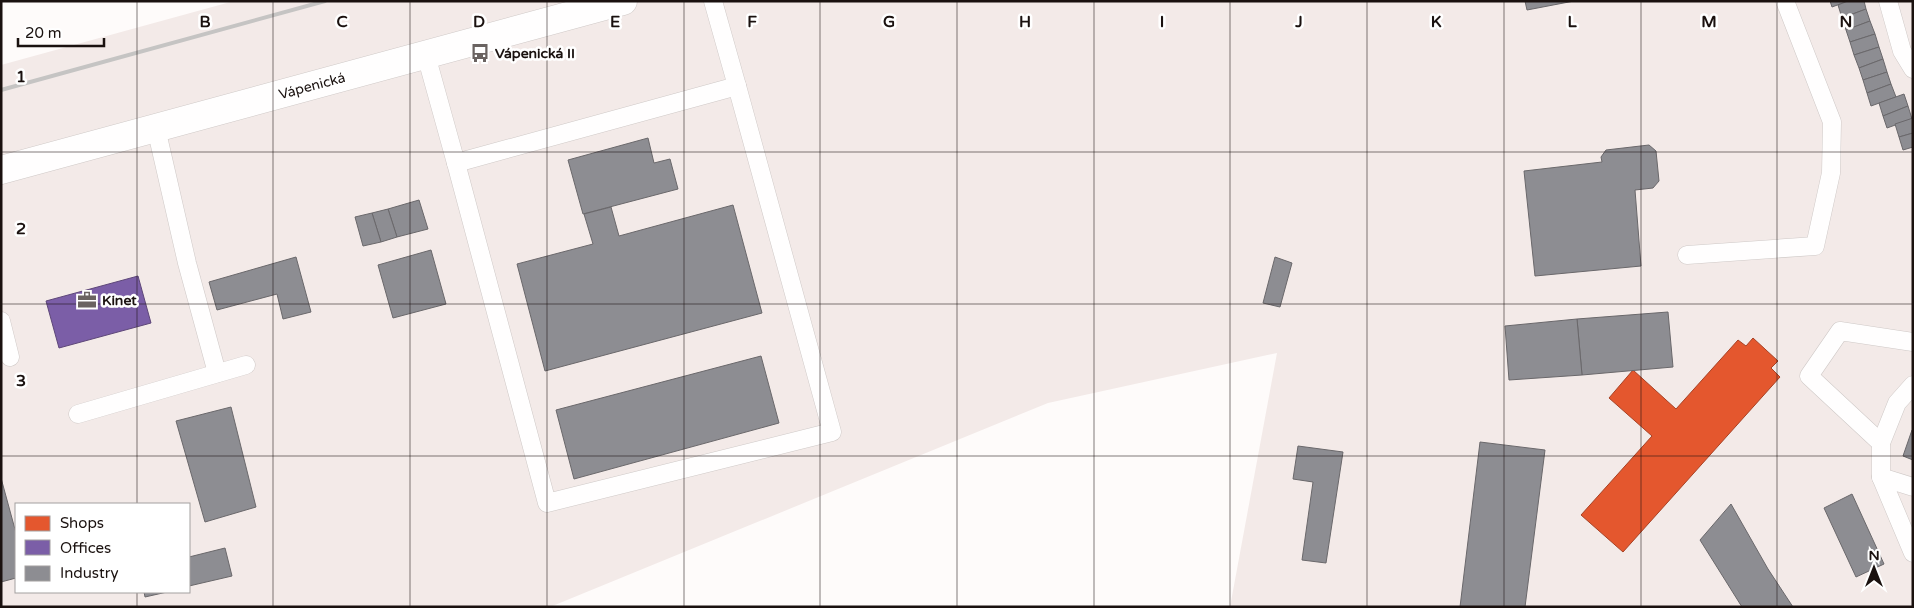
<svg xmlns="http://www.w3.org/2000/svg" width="1914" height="608" viewBox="0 0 1914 608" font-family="'Varela Round',sans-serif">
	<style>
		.built { fill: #f3eae8; fill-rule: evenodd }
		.shops { fill: #e4572e; stroke: #a74225 }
		.offices { fill: #7b5ea7; stroke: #5e4779 }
		.industry { fill: #8d8d92; stroke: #6a686b }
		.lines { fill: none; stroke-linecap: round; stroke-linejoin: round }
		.lane-casing { stroke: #cfc9c7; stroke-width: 19 }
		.street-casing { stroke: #cfc9c7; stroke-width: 29 }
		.lane { stroke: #fffefe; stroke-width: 18 }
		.street { stroke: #fffefe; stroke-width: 28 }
		.rail { stroke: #c5c4c3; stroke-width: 4 }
		.grid { fill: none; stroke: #1a110f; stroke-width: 1; stroke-opacity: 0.55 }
		.labels { text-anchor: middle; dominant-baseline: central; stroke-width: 5; stroke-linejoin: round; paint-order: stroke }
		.poi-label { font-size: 14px; font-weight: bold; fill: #1a110f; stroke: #fff; text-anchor: start }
		.street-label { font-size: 14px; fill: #1a110f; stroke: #fff }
		.grid-label { font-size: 16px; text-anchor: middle; font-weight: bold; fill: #1a110f; stroke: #fff; stroke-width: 5; stroke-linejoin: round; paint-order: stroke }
	</style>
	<rect width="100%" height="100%" fill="#fefbfa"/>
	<!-- built -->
	<path class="built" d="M234,1h1679v606h-683l47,-254 -229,50 -498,204h-549v-542zM16,504h173v88h-173z"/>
	<!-- shops -->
	<path class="shops" d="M1753,338l25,23 -7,7 9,9 -157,175 -42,-37 71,-79 -43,-38 24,-28 43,39 62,-69 8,6z"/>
	<!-- offices -->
	<path class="offices" d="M138,276l13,47 -92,25 -13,-47z"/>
	<!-- industry -->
	<g class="industry">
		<path d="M1525,1h49l-47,9z"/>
		<path d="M1830,1h18l-16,6z"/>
		<path d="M1848,1h16l2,8 -24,9 -4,-13z"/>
		<path d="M1866,9l4,12 -24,9 -4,-12z"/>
		<path d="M1870,21l5,13 -25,8 -4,-12z"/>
		<path d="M1875,34l4,13 -25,8 -4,-13z"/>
		<path d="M1879,47l4,12 -24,9 -5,-13z"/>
		<path d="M1883,59l4,13 -24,8 -4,-12z"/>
		<path d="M1887,72l4,12 -24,9 -4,-13z"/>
		<path d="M1891,84l5,13 -25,9 -4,-13z"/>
		<path d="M1904,94l4,12 -25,10 -4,-13z"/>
		<path d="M1908,106l4,13 -25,9 -4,-12z"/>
		<path d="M1913,118v15l-14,4 -4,-13z"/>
		<path d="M1913,133v14l-10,3 -4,-13z"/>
		<path d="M648,138l6,25 16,-4 8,30 -95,25 -15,-54z"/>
		<path d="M1649,145l7,6 3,30 -6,7 -18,2 6,76 -106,10 -11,-105 78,-9 -1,-5 5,-7z"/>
		<path d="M419,200l9,29 -31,8 -9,-28z"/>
		<path d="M733,205l29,108 -217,58 -28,-107 76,-20 -9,-30 27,-7 8,29z"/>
		<path d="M388,209l9,28 -16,5 -9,-29z"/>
		<path d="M372,213l9,29 -18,4 -8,-29z"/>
		<path d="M431,250l15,54 -53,14 -15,-53z"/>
		<path d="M296,257l15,55 -28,7 -6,-25 -60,16 -8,-28z"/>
		<path d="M1275,257l17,6 -12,44 -17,-4z"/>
		<path d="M1668,312l5,55 -91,8 -5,-56z"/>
		<path d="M1577,319l5,56 -73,5 -4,-54z"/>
		<path d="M761,356l18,67 -205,56 -18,-69z"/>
		<path d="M231,407l25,100 -51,15 -29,-101z"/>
		<path d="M1912,430l1,1v29l-10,-4z"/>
		<path d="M1480,442l65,8 -20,157h-65z"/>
		<path d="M1298,446l45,6 -17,111 -24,-3 11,-78 -20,-3z"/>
		<path d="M1,478l15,55v45l-15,4z"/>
		<path d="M1852,494l32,70 -28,13 -32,-69z"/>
		<path d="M1731,504l37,65 25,38h-51l-42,-67z"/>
		<path d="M225,548l7,28 -43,10v-29z"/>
		<path d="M144,592h23l-22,5z"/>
	</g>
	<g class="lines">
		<!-- lane casing -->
		<g class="lane-casing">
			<g id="lane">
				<path d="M1888,1l14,50 11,18"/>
				<path d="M426,55l30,108 281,-77 -24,-85"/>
				<path d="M156,128l31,135 30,110"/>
				<path d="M456,163l91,340 285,-71 -95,-346"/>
				<path d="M1687,255l128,-9 16,-73 1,-51 -47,-121"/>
				<path d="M1,321l9,36"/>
				<path d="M1913,385l-16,18 -16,40v34l32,76"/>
				<path d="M78,414l168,-49"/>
				<path d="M1881,443l-72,-67 31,-45 73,11"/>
				<path d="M1881,477l32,10"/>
			</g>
		</g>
		<!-- street casing -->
		<g class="street-casing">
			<path id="street" d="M1,170l622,-169"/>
		</g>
		<!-- lane -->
		<use href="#lane" class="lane"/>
		<!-- street -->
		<use href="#street" class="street"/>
		<!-- rail -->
		<path class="rail" d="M1,90l324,-89"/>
	</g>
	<!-- grid -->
	<path class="grid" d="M137,1v503M273,1v606M410,1v606M547,1v606M684,1v606M820,1v606M957,1v606M1094,1v606M1230,1v606M1367,1v606M1504,1v606M1641,1v606M1777,1v606M1,152h1912M1,304h1912M1,456h1912M137,592v15"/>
	<!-- icons -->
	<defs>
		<g id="bus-bare" transform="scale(1.5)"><path d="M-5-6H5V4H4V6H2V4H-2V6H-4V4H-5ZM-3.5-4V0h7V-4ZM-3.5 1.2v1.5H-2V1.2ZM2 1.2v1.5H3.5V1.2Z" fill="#6a6361" stroke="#fff" stroke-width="2.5" paint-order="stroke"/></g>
		<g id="office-bare" transform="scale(1.5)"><path d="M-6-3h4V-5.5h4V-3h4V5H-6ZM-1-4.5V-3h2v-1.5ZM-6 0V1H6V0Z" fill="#6a6361" stroke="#fff" stroke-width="2.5" paint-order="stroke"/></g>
	</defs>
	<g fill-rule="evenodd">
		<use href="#bus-bare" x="480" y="53"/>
		<use href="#office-bare" x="87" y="300"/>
	</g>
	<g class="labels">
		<!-- poi labels -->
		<g class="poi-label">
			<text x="495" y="53">Vápenická II</text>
			<text x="102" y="300">Kinet</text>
		</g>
		<!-- street labels -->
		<g class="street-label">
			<text transform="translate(312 86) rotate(-15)">Vápenická</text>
		</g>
	</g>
	<g class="grid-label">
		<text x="205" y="27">B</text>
		<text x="342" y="27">C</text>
		<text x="479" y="27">D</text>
		<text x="615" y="27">E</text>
		<text x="752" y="27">F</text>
		<text x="889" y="27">G</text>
		<text x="1025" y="27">H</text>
		<text x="1162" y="27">I</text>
		<text x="1299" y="27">J</text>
		<text x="1436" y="27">K</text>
		<text x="1572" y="27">L</text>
		<text x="1709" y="27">M</text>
		<text x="1846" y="27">N</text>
		<text x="21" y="82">1</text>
		<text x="21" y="234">2</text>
		<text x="21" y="386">3</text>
	</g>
	<!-- border -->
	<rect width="1914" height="608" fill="none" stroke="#1a110f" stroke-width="5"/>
	<!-- legend -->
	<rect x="15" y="503" width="175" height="90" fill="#ffffff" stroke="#a3a09f"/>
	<rect x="25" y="516" width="25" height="15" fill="#e4572e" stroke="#a3a09f"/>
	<text x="60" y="528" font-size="15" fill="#1a110f">Shops</text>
	<rect x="25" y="540" width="25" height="15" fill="#7b5ea7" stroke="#a3a09f"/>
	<text x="60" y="553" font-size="15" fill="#1a110f">Offices</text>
	<rect x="25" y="566" width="25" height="15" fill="#8d8d92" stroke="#a3a09f"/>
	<text x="60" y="578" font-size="15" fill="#1a110f">Industry</text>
	<!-- north arrow -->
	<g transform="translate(1874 568)" stroke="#ffffff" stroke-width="4" paint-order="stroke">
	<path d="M0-4L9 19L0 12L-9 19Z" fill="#1a110f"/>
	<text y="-8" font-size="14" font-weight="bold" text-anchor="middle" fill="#1a110f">N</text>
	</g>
	<!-- scale -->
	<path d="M18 38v8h86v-8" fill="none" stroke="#1a110f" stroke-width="2.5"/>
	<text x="25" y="38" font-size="15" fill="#1a110f" stroke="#ffffff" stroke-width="4" paint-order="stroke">20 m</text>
</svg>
